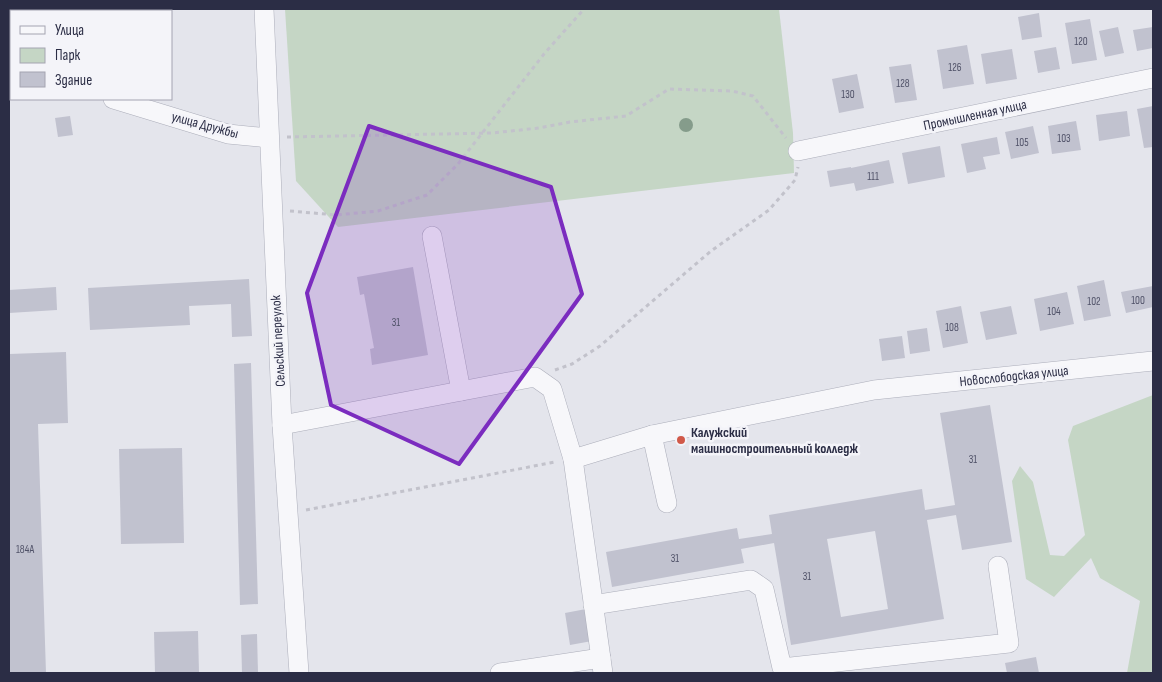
<svg xmlns="http://www.w3.org/2000/svg" width="1162" height="682" viewBox="0 0 1162 682" font-family="'Sofia Sans Condensed',sans-serif">
	<style>
		.green { fill: #c5d6c5 }
		.building { fill: #c1c2cf; fill-rule: evenodd }
		.lines { fill: none; stroke-linecap: round; stroke-linejoin: round }
		.minor-casing { stroke: #acaeba; stroke-width: 20 }
		.path { stroke: #c2c2cb; stroke-width: 3; stroke-dasharray: 4 4; stroke-linecap: butt }
		.minor { stroke: #f7f7fa; stroke-width: 19 }
		.tree { fill: #859c8b }
		.marked { fill: #7b2cbf; fill-opacity: 0.2; stroke: #7b2cbf; stroke-width: 4; stroke-linejoin: round }
		.poi-dot { fill: #d15949; stroke: #f4f4f9; stroke-width: 2 }
		.labels { text-anchor: middle; dominant-baseline: central; stroke-width: 5; stroke-linejoin: round; paint-order: stroke }
		.number-label { font-size: 11px; fill: #505268 }
		.street-label { font-size: 14px; fill: #2b2d45; stroke: #f4f4f9 }
		.poi-label { font-size: 14px; font-weight: bold; fill: #2b2d45; stroke: #f4f4f9; text-anchor: start }
	</style>
	<rect width="100%" height="100%" fill="#e4e5ec"/>
	<!-- green -->
	<g class="green">
		<path d="M285,9h494l14,124 1,40 -456,54 -42,-46z"/>
		<path d="M1153,395v278h-26l13,-72 -40,-23 -9,-20 -37,39 -28,-18 -14,-98 8,-15 13,16 17,73 14,1 21,-21 -17,-95 5,-14z"/>
	</g>
	<!-- building -->
	<g class="building">
		<path d="M1039,13l3,24 -20,3 -4,-23z"/>
		<path d="M1090,19l7,41 -25,4 -7,-41z"/>
		<path d="M1118,27l6,26 -19,4 -6,-26z"/>
		<path d="M1153,27v21l-16,3 -4,-21z"/>
		<path d="M967,45l7,39 -31,5 -6,-39z"/>
		<path d="M1056,47l4,22 -22,4 -4,-22z"/>
		<path d="M1012,49l5,30 -31,5 -5,-30z"/>
		<path d="M911,64l6,36 -22,3 -6,-36z"/>
		<path d="M857,74l7,34 -25,5 -7,-34z"/>
		<path d="M1153,106v41l-9,1 -7,-39z"/>
		<path d="M1127,111l3,25 -31,5 -3,-26z"/>
		<path d="M70,116l3,19 -15,2 -3,-19z"/>
		<path d="M1076,121l5,29 -29,4 -4,-28z"/>
		<path d="M1033,126l6,27 -28,6 -6,-27z"/>
		<path d="M997,137l3,17 -17,3 3,12 -19,4 -6,-29z"/>
		<path d="M940,146l5,31 -37,7 -6,-31z"/>
		<path d="M889,160l5,23 -38,8 -2,-8 -24,4 -3,-16 24,-4v1z"/>
		<path d="M413,267l15,88 -56,10 -2,-16 4,-1 -10,-54 -4,1 -3,-18z"/>
		<path d="M249,279l3,57 -20,1 -1,-33 -42,2 1,19 -100,5 -2,-42z"/>
		<path d="M1104,280l7,36 -27,5 -7,-35z"/>
		<path d="M1153,286v21l-27,6 -5,-21z"/>
		<path d="M56,287l1,23 -48,3v-23z"/>
		<path d="M1067,292l7,32 -34,7 -6,-32z"/>
		<path d="M961,306l7,37 -25,5 -7,-37z"/>
		<path d="M1011,306l6,28 -31,6 -6,-28z"/>
		<path d="M927,328l3,23 -20,3 -3,-23z"/>
		<path d="M902,336l3,22 -23,3 -3,-22z"/>
		<path d="M66,352l2,71 -30,1 8,249h-37v-319z"/>
		<path d="M251,363l7,241 -18,1 -6,-241z"/>
		<path d="M990,405l22,137 -50,8 -6,-35 -29,5 17,99 -153,26 -17,-102 -33,6 3,14 -132,24 -6,-35 131,-24 2,11 33,-5 -3,-19 153,-26 3,21 30,-5 -15,-92zM875,531l13,78 -47,8 -14,-78z"/>
		<path d="M182,448l2,95 -63,1 -2,-95z"/>
		<path d="M586,609l6,32 -22,4 -5,-32z"/>
		<path d="M198,631l1,42h-44l-1,-41z"/>
		<path d="M257,634l1,39h-16l-1,-38z"/>
		<path d="M1036,657l3,16h-32l-2,-10z"/>
	</g>
	<g class="lines">
		<!-- minor casing -->
		<g class="minor-casing">
			<g id="minor">
				<path d="M15,9v2"/>
				<path d="M264,9l18,416 17,248"/>
				<path d="M9,65l2,1"/>
				<path d="M113,99l115,35 41,4"/>
				<path d="M798,151l355,-73"/>
				<path d="M432,236l29,155"/>
				<path d="M282,425l253,-48 17,12 21,70 79,-24 222,-45 279,-29"/>
				<path d="M652,435l15,68"/>
				<path d="M573,459l30,214"/>
				<path d="M593,605l158,-25 13,9 18,79 227,-25 -11,-77"/>
				<path d="M500,673l101,-15"/>
			</g>
		</g>
		<!-- path -->
		<g class="path">
			<path d="M287,137l205,-4 47,-5 31,-6 56,-6 43,-27 63,2 21,5 33,42"/>
			<path d="M290,211l46,4 42,-4 49,-16 31,-31 86,-110 40,-45"/>
			<path d="M555,370l17,-6 28,-18 111,-95 58,-41 26,-30 3,-13"/>
			<path d="M306,510l249,-48"/>
		</g>
		<!-- minor -->
		<use href="#minor" class="minor"/>
	</g>
	<!-- trees -->
	<circle class="tree" cx="686" cy="125" r="7"/>
	<!-- marked area -->
	<path class="marked" d="M369,126l182,61 31,107 -123,170 -128,-59 -24,-112z"/>
	<!-- markers -->
	<circle class="poi-dot" cx="681" cy="440" r="5"/>
	<g class="labels">
		<!-- number labels -->
		<g class="number-label">
			<text x="1081" y="41">120</text>
			<text x="955" y="67">126</text>
			<text x="903" y="83">128</text>
			<text x="848" y="94">130</text>
			<text x="1064" y="138">103</text>
			<text x="1022" y="142">105</text>
			<text x="873" y="176">111</text>
			<text x="1138" y="300">100</text>
			<text x="1094" y="301">102</text>
			<text x="1054" y="311">104</text>
			<text x="396" y="322">31</text>
			<text x="952" y="327">108</text>
			<text x="973" y="459">31</text>
			<text x="25" y="549">184А</text>
			<text x="675" y="558">31</text>
			<text x="807" y="576">31</text>
		</g>
		<!-- street labels -->
		<g class="street-label">
			<text transform="translate(975 115) rotate(-12)">Промышленная улица</text>
			<text transform="translate(205 125) rotate(15)">улица Дружбы</text>
			<text transform="translate(278 341) rotate(-93)">Сельский переулок</text>
			<text transform="translate(1014 376) rotate(-6)">Новослободская улица</text>
		</g>
		<!-- poi labels -->
		<g class="poi-label">
			<text x="691" y="432">Калужский<tspan x="691" dy="16">машиностроительный колледж</tspan></text>
		</g>
	</g>
	<!-- border -->
	<rect width="1162" height="682" fill="none" stroke="#2b2d45" stroke-width="20"/>
	<!-- legend -->
	<rect x="10" y="10" width="162" height="90" fill="#f4f4f9" stroke="#a4a4b1"/>
	<rect x="20" y="26" width="25" height="8" fill="#f7f7fa" stroke="#a4a4b1"/>
	<text x="55" y="35" font-size="15" fill="#2b2d45">Улица</text>
	<rect x="20" y="48" width="25" height="15" fill="#c5d6c5" stroke="#a4a4b1"/>
	<text x="55" y="60" font-size="15" fill="#2b2d45">Парк</text>
	<rect x="20" y="72" width="25" height="15" fill="#c1c2cf" stroke="#a4a4b1"/>
	<text x="55" y="85" font-size="15" fill="#2b2d45">Здание</text>
</svg>
